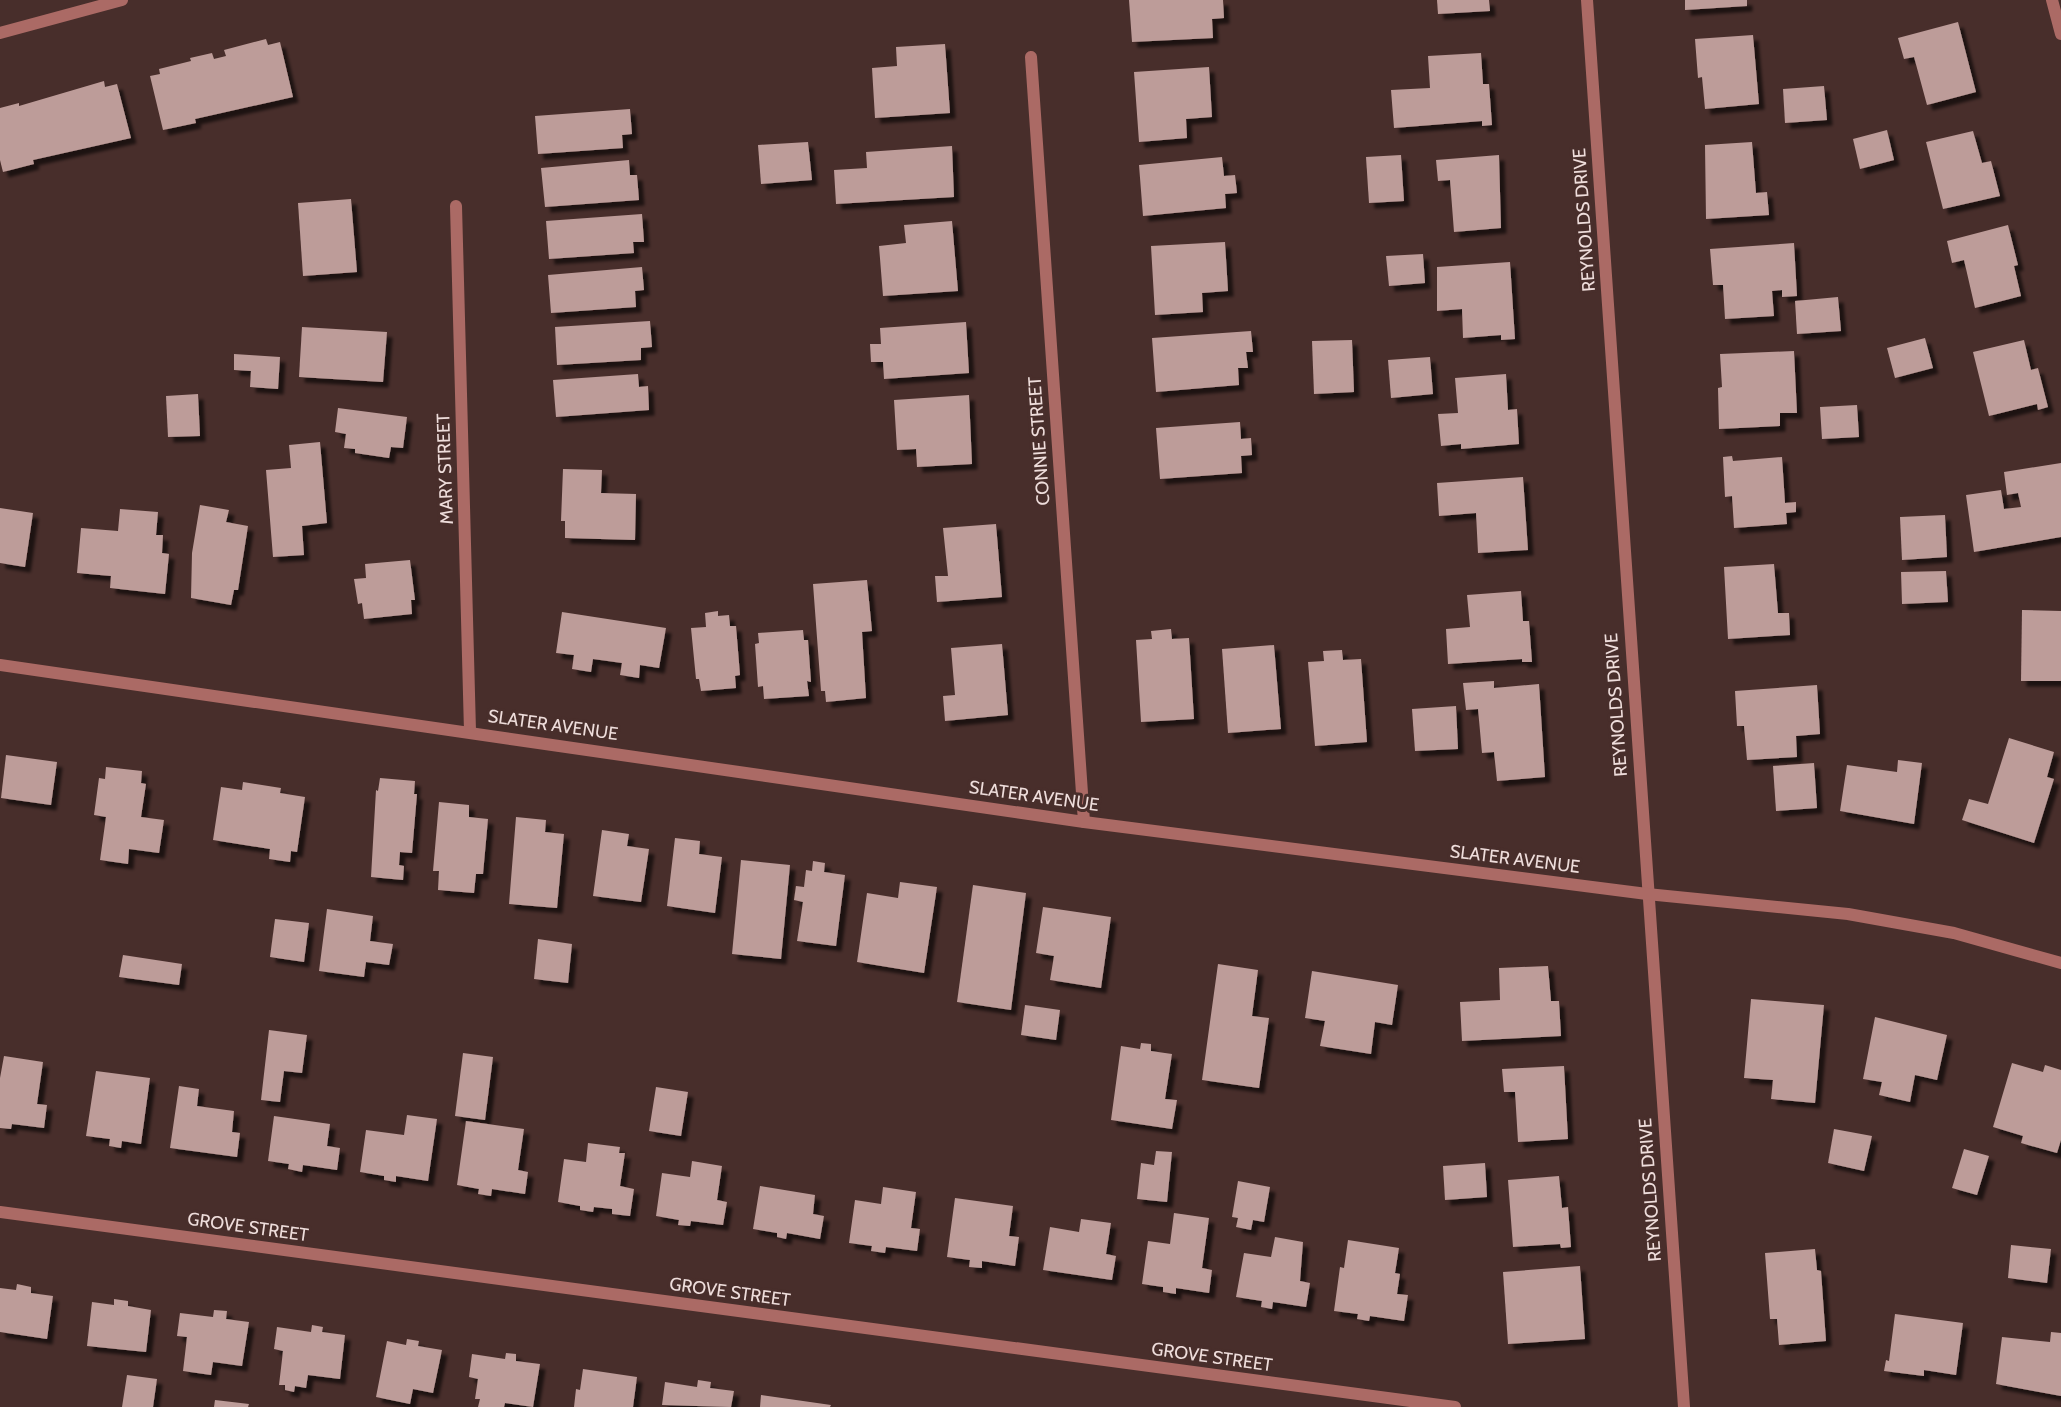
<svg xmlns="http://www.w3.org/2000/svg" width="2061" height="1407" viewBox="0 0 2061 1407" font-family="Cabin,sans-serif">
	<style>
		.building { fill: #bd9c99; filter: url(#shadow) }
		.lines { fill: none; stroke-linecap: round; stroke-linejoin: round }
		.street { stroke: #ab6a65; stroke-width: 12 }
		.labels { text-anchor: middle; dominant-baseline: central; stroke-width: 6; stroke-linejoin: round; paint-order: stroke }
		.street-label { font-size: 18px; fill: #eedddb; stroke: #482e2b }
	</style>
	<defs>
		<filter id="shadow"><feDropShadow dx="5.5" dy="5.5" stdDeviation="1.5" flood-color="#0009"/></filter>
	</defs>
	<rect width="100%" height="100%" fill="#482e2b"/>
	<!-- building -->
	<g class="building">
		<path d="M1129,0h94l1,18 -12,1 1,19 -81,4z"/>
		<path d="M1437,0h52l1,11 -52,3z"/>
		<path d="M1685,0h62v6l-62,4z"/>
		<path d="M1958,22l18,70 -49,13 -13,-48 -10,2 -6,-21z"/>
		<path d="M1753,35l6,69 -54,5 -3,-32 -4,1 -3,-39z"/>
		<path d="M266,39l2,6 12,-3 13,55 -98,22 1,4 -33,7 -13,-54 10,-2 -1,-5 32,-8 -1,-3 22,-5 2,6 12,-3 -2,-6z"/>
		<path d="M945,44l5,69 -75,5 -3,-50 25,-2 -1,-19z"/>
		<path d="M1481,53l2,31h6l3,41 -10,1v-5l-88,7 -3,-38 39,-2 -2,-32z"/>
		<path d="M1209,67l3,50 -26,2 1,19 -48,4 -5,-70z"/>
		<path d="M104,81l1,6 12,-3 14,54 -98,22 1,4 -31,8 -3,-12v-52l19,-5v3z"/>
		<path d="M1824,86l3,34 -42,3 -2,-34z"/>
		<path d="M630,109l2,25 -10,1 1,13 -85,6 -3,-38z"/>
		<path d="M1887,130l7,30 -34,9 -7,-30z"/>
		<path d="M1973,131l9,32 9,-2 9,35 -57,13 -17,-67z"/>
		<path d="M808,142l4,38 -51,4 -3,-39z"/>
		<path d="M1752,142l4,51 11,-1 2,23 -63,4 -1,-74z"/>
		<path d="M952,146l2,51 -118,7 -2,-34 33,-2 -1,-16z"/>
		<path d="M1401,155l3,46 -35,2 -3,-46z"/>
		<path d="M1499,155l2,73 -47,4 -4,-52 -12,1 -2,-21z"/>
		<path d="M1222,157l2,19 11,-1 2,18 -12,1 1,14 -83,8 -4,-51z"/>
		<path d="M629,160l1,15h7l2,25 -94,7 -4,-39z"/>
		<path d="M351,199l6,73 -54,4 -5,-73z"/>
		<path d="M642,214l2,28h-11l1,11 -85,6 -3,-38z"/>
		<path d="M952,221l6,70 -75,5 -4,-50 27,-3 -2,-18z"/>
		<path d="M2008,225l10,40 -4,1 7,30 -46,12 -11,-48 -12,3 -5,-22z"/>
		<path d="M1225,242l3,49 -26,2 1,19 -48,3 -4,-69z"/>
		<path d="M1794,243l3,53 -15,1v-7l-10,1 2,25 -49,3 -2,-34h-10l-3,-36z"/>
		<path d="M1423,254l2,29 -36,3 -3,-30z"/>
		<path d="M1510,262l5,77 -14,1v-5l-38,3 -1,-29 -25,2v-44z"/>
		<path d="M642,267l2,23 -9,1 1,16 -85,6 -3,-38z"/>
		<path d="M1838,297l3,34 -44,3 -2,-33z"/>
		<path d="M650,321l2,26 -11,1v12l-84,5 -2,-38z"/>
		<path d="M966,322l3,51 -85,6 -1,-17h-12l-1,-18h11l-1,-16z"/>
		<path d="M302,327l85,5 -4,50 -84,-5z"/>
		<path d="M1251,331l2,21h-7l2,16h-10l1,17 -83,7 -4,-54z"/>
		<path d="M1925,338l8,30 -38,10 -8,-30z"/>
		<path d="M1352,340l2,52 -40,2 -2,-53z"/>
		<path d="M2024,340l7,30 7,-2 10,39 -10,3 -1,-6 -48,12 -16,-64z"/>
		<path d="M1794,351l3,62h-17v13l-61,3 -1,-41 4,-1 -2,-33z"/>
		<path d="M234,354l46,3 -2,32 -28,-2 1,-16 -17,-1z"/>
		<path d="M1430,357l3,37 -42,4 -3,-38z"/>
		<path d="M638,374l1,13 9,-1 1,24 -93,7 -3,-37z"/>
		<path d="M1506,374l2,36 9,-1 2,35 -58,5v-5l-20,2 -3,-32 20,-1 -3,-35z"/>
		<path d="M198,394l2,42 -32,1 -2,-41z"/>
		<path d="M969,395l3,69 -55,3 -1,-18 -19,1 -3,-50z"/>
		<path d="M1857,405l2,32 -37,2 -2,-32z"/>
		<path d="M338,408l69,9 -4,31 -12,-1 -2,11 -34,-5v-4l-11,-1 2,-14 -11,-2z"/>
		<path d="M1240,422l1,17 10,-1 1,17 -11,1 1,17 -82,6 -4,-51z"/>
		<path d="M320,442l7,81 -25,3 2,29 -31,2 -7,-87 25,-2 -2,-23z"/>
		<path d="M1732,456l1,5 49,-4 3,46 11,-1v10l-10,1 1,11 -53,4 -2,-32 -7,1 -2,-40z"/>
		<path d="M2061,463v74l-87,15 -8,-57 35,-5 3,19 17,-2 -3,-14 -11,2 -3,-23z"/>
		<path d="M563,469l39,1 -1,23 35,1 -1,46 -70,-2v-17h-4z"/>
		<path d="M1523,477l5,73 -50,3 -2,-40 -37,3 -2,-33z"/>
		<path d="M200,505l29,5 -3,12 22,4 -10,64h-4l-3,15 -40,-7 1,-45z"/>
		<path d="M0,508l33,5 -8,54 -25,-4z"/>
		<path d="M120,509l38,3 -2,23h7l-1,18 7,1 -4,40 -55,-6 1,-12 -34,-3 4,-45 37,3z"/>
		<path d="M1945,515l2,42 -45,3 -2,-43z"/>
		<path d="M996,524l6,73 -65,5 -2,-26h13l-5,-48z"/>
		<path d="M410,560l5,40h-4l1,14 -48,5 -2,-16 -4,1 -4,-25 12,-1 -1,-14z"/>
		<path d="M1774,564l4,49h11l1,22 -62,4 -4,-72z"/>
		<path d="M1946,571l2,31 -46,2 -1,-32z"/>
		<path d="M867,580l5,51 -10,1 4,66 -40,4 -1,-11h-4l-8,-107z"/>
		<path d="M1521,591l2,30h6l3,41h-10v-3l-74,5 -2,-35 24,-2 -3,-32z"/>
		<path d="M2022,610l39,1v70h-40z"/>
		<path d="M718,611v5l11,-1 1,11h6l4,49 -5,1 1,12 -35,3 -2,-12h-3l-5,-51 15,-1 -1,-14z"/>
		<path d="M562,612l104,16 -7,40 -19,-3 -1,13 -19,-3 2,-12 -29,-4 -2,13 -19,-3 2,-14 -18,-2z"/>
		<path d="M1171,629l1,10 17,-1 5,81 -53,3 -5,-82 16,-1 -1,-8z"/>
		<path d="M803,630l1,10h4l3,42 -4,-1 2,15 -45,3 -1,-13 -5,1 -3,-43 4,-1 -1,-10z"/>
		<path d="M1002,644l6,71 -63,6 -2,-25 12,-1 -4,-47z"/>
		<path d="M1274,645l7,84 -53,4 -6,-84z"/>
		<path d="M1342,650l1,10 18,-1 6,83 -52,4 -7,-84 16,-1 -1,-10z"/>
		<path d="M1494,681v7l45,-4 6,93 -48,4 -3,-29 -12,1 -4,-44 -12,1 -3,-27z"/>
		<path d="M1817,685l3,49 -24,2 1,21 -50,3 -3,-34h-7l-2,-35z"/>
		<path d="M1456,706l2,43 -43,2 -3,-42z"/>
		<path d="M2009,738l45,14 -7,25 7,2 -20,64 -72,-23 7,-21 19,5z"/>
		<path d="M6,755l51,7 -6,43 -50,-7z"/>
		<path d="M1898,760l24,3 -8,61 -74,-13 7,-46 50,7z"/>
		<path d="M1814,763l3,45 -41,3 -3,-45z"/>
		<path d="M106,767l36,4 -1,12 5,1 -5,33 23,3 -5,33 -30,-4 -1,15 -28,-4 6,-43 -12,-2 5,-37 6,1z"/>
		<path d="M380,778l35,3 -1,13h3l-5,59 -12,-1 -1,13 5,1 -1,14 -32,-3 5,-87 2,1z"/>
		<path d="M243,782l38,6 -1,5 25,4 -8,55 -6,-1 -1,11 -21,-3 1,-10 -57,-9 8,-53 21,3z"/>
		<path d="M439,802l30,3v12l19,2 -5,55h-7l-2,19 -36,-3 1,-19h-6z"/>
		<path d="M516,817l30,3 -1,12 19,2 -7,74 -48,-4z"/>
		<path d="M602,830l27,4 -2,12 22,3 -8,53 -48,-6z"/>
		<path d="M675,838l25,3 -1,13 23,3 -7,56 -48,-7z"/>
		<path d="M741,860l49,5 -9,94 -49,-5z"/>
		<path d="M813,861l12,2 -1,9 21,3 -9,71 -39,-5 6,-39 -9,-2 2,-14 8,1 2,-17 6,1z"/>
		<path d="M900,882l37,5 -13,86 -67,-11 10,-69 31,5z"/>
		<path d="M973,885l53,8 -15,117 -54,-8z"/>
		<path d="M1043,907l68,10 -10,71 -51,-8 4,-24 -18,-3z"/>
		<path d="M327,909l46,7 -3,25 23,3 -4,21 -23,-3 -2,15 -45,-6z"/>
		<path d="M275,919l34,4 -5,39 -34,-5z"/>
		<path d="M538,939l34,5 -4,39 -34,-4z"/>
		<path d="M123,955l59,9 -3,21 -60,-8z"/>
		<path d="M1218,964l40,6 -6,46 17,2 -10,70 -57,-8z"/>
		<path d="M1548,966l3,35h8l2,35 -99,5 -2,-39 40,-2 -1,-32z"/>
		<path d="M1312,971l86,14 -6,40 -17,-3 -4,32 -51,-8 5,-25 -20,-3z"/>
		<path d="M1751,999l73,6 -9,98 -44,-4 2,-19 -29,-2z"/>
		<path d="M1025,1005l35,5 -4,30 -35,-5z"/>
		<path d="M1875,1017l72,18 -10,45 -22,-5 -5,27 -31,-7 3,-13 -19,-3z"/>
		<path d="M269,1030l38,5 -5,38 -18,-2 -4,31 -19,-2z"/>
		<path d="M1141,1043l10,1v7l21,3 -7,45 12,1 -5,29 -61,-9 10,-74 19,3z"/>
		<path d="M463,1053l30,4 -8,63 -30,-4z"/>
		<path d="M4,1056l39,6 -6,42 10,1 -3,23 -32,-4 -1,5 -11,-1v-50z"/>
		<path d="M2012,1063l31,9 2,-7 16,5v70l-4,13 -36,-10 2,-7 -30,-9z"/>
		<path d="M1564,1066l4,73 -50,3 -3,-50h-11l-2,-23z"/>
		<path d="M96,1071l54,7 -9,66 -19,-3 -1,7 -12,-2 1,-7 -24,-3z"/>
		<path d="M179,1086l20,3 -2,17 37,5 -2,21 8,1 -3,24 -67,-9z"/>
		<path d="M656,1087l32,5 -7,44 -32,-5z"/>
		<path d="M407,1115l30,4 -9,62 -32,-5v6l-12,-2v-4l-24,-4 6,-42 38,5z"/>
		<path d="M274,1116l56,8 -3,22 13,2 -3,22 -34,-5 -1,7 -14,-3 1,-5 -21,-3z"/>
		<path d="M466,1121l58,8 -6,41 10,2 -3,22 -33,-5 -1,7 -13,-2 1,-5 -22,-4z"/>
		<path d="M1834,1129l38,7 -8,35 -36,-8z"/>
		<path d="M588,1143l32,4 -1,6h6l-5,33 14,3 -4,27 -18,-2v-5l-18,-2 -1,5 -13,-2v-4l-22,-4 6,-43 22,3z"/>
		<path d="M1964,1149l25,7 -12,39 -25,-7z"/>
		<path d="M1156,1151l16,1 -5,50 -30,-3 4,-36 13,2z"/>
		<path d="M692,1161l30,5 -5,34 10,2 -4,23 -32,-4 -1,5 -12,-1 1,-5 -23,-4 6,-43 28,4z"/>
		<path d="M1485,1163l2,34 -42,3 -2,-34z"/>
		<path d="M1559,1176l3,32 6,-1 3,40 -10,1 -1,-4 -47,3 -5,-67z"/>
		<path d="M1238,1181l32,6 -6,35 -11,-2 -2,10 -15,-3 2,-9 -6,-1z"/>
		<path d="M760,1186l55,9 -2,19 11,2 -4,23 -33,-6 -1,6 -9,-2v-4l-24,-4z"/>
		<path d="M883,1187l33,5 -5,36 9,1 -3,22 -31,-4 -1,6 -14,-2 1,-5 -23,-3 6,-43 26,4z"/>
		<path d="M955,1198l58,8 -4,30 10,1 -4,29 -33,-5v7l-13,-1 1,-7 -23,-3z"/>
		<path d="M1174,1213l35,5 -7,50 10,2 -3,23 -33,-5v6l-13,-2v-5l-21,-3 6,-43 22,3z"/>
		<path d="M1081,1219l30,4 -5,31 10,2 -4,24 -69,-10 7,-43 29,5z"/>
		<path d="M1275,1237l28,5 -3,39 10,2 -4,24 -33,-5 -1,7 -11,-2 1,-6 -26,-4 8,-44 27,4z"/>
		<path d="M1348,1240l51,8 -4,25 5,1 -3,20 11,1 -4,26 -34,-5 -1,5 -12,-2 1,-5 -24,-3 6,-44 4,1z"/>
		<path d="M2011,1245l40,4 -4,34 -39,-5z"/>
		<path d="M1815,1249l2,21 4,1 5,70 -47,4 -2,-26h-7l-5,-66z"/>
		<path d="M1580,1266l5,73 -77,5 -5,-72z"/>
		<path d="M17,1284l14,3v6l22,3 -6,43 -47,-7v-44l16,2z"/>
		<path d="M114,1299l14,2v5l23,4 -5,42 -59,-6 5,-44 22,3z"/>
		<path d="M214,1310l13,1 -1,8 23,3 -7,44 -29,-4 -2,13 -28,-4 4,-34 -10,-1 3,-23 33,4z"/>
		<path d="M1895,1314l68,9 -7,52 -32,-5v6l-40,-5 2,-11 3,1z"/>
		<path d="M312,1325l11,2 -1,5 23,3 -5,44 -32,-4 -2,13 -11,-2 -1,6 -9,-2v-5h-6l4,-34 -9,-2 3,-22 34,5z"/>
		<path d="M2051,1332l10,1v63l-65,-12 6,-47 48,5z"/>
		<path d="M407,1339l12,2 -1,5 24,4 -9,43 -20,-4 -3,15 -34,-7 11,-56 19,4z"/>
		<path d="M506,1353l10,1v7l24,3 -7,43 -28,-4 -1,4h-26l2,-8h-5l3,-20 -9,-2 3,-23 33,5z"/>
		<path d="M583,1369l54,8 -4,30h-59l2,-18 4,1z"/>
		<path d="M127,1375l30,4 -4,28h-31z"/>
		<path d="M698,1380l13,2 -1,6 24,3 -3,16 -69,-2 3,-23 32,5z"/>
		<path d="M761,1395l70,10 -1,2h-70z"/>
		<path d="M215,1400l34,4 -1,3h-34z"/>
	</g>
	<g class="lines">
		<!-- street -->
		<g class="street">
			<path d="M1587,0l97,1407"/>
			<path d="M2052,0l9,34"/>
			<path d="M0,33l122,-33"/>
			<path d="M1031,57l53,765"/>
			<path d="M456,206l14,525"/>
			<path d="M0,665l1084,157 563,72 201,20 106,19 107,30"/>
			<path d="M0,1212l1455,195"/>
		</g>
	</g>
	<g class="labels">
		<!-- street labels -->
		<g class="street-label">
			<text transform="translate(1584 220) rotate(-94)">REYNOLDS DRIVE</text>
			<text transform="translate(1039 441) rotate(-94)">CONNIE STREET</text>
			<text transform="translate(445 469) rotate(-92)">MARY STREET</text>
			<text transform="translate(1616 705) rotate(-94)">REYNOLDS DRIVE</text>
			<text transform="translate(553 725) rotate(8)">SLATER AVENUE</text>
			<text transform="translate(1034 796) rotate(8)">SLATER AVENUE</text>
			<text transform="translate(1515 859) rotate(7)">SLATER AVENUE</text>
			<text transform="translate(1650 1190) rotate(-94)">REYNOLDS DRIVE</text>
			<text transform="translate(248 1227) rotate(8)">GROVE STREET</text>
			<text transform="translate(730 1292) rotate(8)">GROVE STREET</text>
			<text transform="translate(1212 1357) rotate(8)">GROVE STREET</text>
		</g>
	</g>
</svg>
